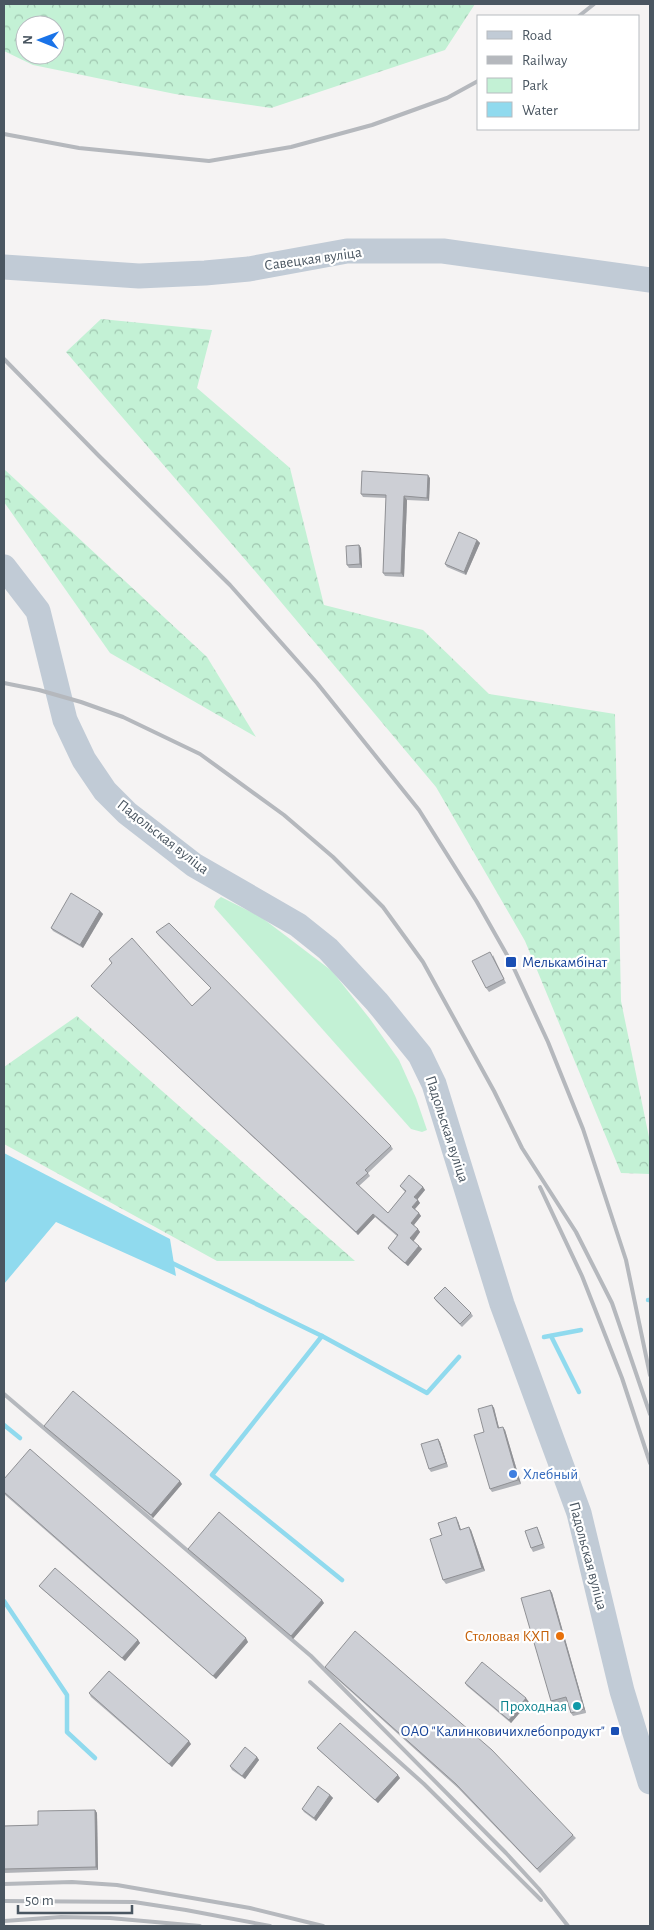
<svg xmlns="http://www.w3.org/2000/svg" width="654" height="1930" viewBox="0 0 654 1930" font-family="'Alegreya Sans',sans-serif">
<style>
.green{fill:#c3f1d5}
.forest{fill:url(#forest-crowns);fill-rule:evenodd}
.water{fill:#90daee}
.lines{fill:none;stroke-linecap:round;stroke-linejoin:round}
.stream{stroke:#90daee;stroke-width:4.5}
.secondary{stroke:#c1cbd6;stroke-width:25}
.rail{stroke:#b5b8bd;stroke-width:4}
.wall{fill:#b0b2b7}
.shaded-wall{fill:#909195}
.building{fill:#cdcfd5;stroke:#909195}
.transit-dot{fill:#1a4fb4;stroke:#fff;stroke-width:2}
.shop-dot{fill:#3f7fe0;stroke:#fff;stroke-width:2}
.food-dot{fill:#e8710a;stroke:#fff;stroke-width:2}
.culture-dot{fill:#0f9aa8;stroke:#fff;stroke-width:2}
.labels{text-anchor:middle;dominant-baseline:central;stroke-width:4.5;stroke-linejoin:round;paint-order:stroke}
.street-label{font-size:15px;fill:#4a5661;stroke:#fff}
.transit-label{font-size:15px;fill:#164399;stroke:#fff;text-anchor:start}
.shop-label{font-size:15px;fill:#366cbe;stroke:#fff;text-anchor:start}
.food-label{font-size:15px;fill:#c56008;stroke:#fff;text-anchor:end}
.culture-label{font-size:15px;fill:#0d838f;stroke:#fff;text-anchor:end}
</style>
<defs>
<pattern id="forest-crowns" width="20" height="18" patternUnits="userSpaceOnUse" patternTransform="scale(1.25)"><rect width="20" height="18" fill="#c3f1d5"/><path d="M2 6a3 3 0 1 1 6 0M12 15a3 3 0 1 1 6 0" fill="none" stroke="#a0c6b0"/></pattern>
</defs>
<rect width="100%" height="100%" fill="#f5f3f3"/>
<path class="green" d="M221,897L261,917L332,971L370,1019L399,1060L416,1098L427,1130L422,1132L411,1129L214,907L216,901Z"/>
<g class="forest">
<path d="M4,4H475L445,50L271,108L175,94L33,65L4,51ZM25,25H55V55H25Z"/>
<path d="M101,319L212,330L197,388L290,468L324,605L423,630L489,694L615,714L621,1001L650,1142V1174L621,1173L525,941L436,787L255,571L66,352Z"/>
<path d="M4,469L207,657L256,737L110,653L4,502Z"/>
<path d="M77,1016L355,1261H217L4,1144V1067Z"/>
</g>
<path class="water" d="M4,1153L170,1239L176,1276L56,1222L4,1284Z"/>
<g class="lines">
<g class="stream">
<path d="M170,1262L322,1336L427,1393L459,1357"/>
<path d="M648,1300H650"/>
<path d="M322,1336L212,1475L342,1580"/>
<path d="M551,1336L579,1392"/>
<path d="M544,1337L581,1330"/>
<path d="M4,1425L20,1438"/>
<path d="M4,1601L67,1695V1732L95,1758"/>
</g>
<g class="secondary">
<path d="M4,267L139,276L205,273L249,269L347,251H443L650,280"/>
<path d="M4,567L38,611L65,720L84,760L105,791L127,813L194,865L298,925L328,949L377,1002L420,1055L434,1084L502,1304L579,1513L622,1691L650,1782"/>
</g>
<g class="rail">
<path d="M579,16L594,4"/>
<path d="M4,134L79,148L209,161L291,147L372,125L447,98L478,81"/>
<path d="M4,359L99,456L230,585L317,683L419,810L477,902L511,962L548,1042L583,1129L626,1260L650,1375"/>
<path d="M4,683L39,690L81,702L123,717L200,754L284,815L333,857L383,907L423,962L494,1091L522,1148L576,1232L612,1303L650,1414"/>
<path d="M540,1187L582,1276L622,1378L650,1463"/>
<path d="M4,1394L311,1656L506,1853L539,1889L568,1926"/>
<path d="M310,1682L424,1784L541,1900"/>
<path d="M4,1884L72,1882L117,1885L250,1908L323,1926"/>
<path d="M4,1901L134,1902L186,1910L270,1926"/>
<path d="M4,1921L61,1917L110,1918L200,1926"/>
</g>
</g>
<g class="wall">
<path d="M430,478L429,501L407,500L404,577L385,576L383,573L386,498L363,497L361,494Z"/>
<path d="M477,540L480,543L466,575L447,567L445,564Z"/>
<path d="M359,545L361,548L362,568H349L347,565Z"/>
<path d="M100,911L103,914L83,948L53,931L51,928Z"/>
<path d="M156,932L391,1146L393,1149L368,1173L370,1176L359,1186L388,1213L405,1192L400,1186L423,1187L425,1190L417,1199L420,1203L415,1209L421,1216L414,1225L420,1232L413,1241L422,1249L408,1266L390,1251L388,1248L397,1236L375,1217L358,1235L94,989L91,986L112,964L109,959L192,1006L211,988L159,936Z"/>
<path d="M493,955L506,983L489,992L486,988Z"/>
<path d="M434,1298L471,1313L473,1316L462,1327L436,1301Z"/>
<path d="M492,1405L494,1408L499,1428L505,1430L521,1484L492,1492L490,1489L484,1432Z"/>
<path d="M44,1426L182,1484L153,1518L46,1429Z"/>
<path d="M438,1439L440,1442L448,1467L431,1472L429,1469Z"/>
<path d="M4,1479L248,1642L216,1679L4,1494Z"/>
<path d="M458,1521L461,1530H471L485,1571L446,1584L443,1580L442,1535Z"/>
<path d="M537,1527L539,1531L545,1548L533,1552L531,1548Z"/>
<path d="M188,1549L324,1603L293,1639L190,1552Z"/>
<path d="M39,1586L138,1640L140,1643L125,1661L42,1589Z"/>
<path d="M550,1590L552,1593L586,1713L573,1716L571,1713L567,1701L553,1704L551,1701Z"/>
<path d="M325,1667L573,1835L576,1838L540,1873L458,1788L327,1670Z"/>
<path d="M465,1683L529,1702L511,1723L467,1686Z"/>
<path d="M89,1693L191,1744L172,1767L91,1697Z"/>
<path d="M317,1748L400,1778L378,1803L320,1751Z"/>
<path d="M257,1757L259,1760L245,1779L232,1770L230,1766Z"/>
<path d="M330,1795L333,1798L316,1821L304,1812L302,1809Z"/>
<path d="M95,1810L97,1813L98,1870L4,1873V1826L38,1825Z"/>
</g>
<g class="shaded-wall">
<path d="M428,475L430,478L429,501L427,498Z"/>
<path d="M404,496L407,500L404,577L401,573Z"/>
<path d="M477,540L480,543L466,575L464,572Z"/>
<path d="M359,545L361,548L362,568L360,564Z"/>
<path d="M100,911L103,914L83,948L80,945Z"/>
<path d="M423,1187L425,1190L417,1200L414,1197Z"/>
<path d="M418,1200L420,1203L414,1210L412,1207Z"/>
<path d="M419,1213L421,1216L413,1226L411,1223Z"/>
<path d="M373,1214L375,1217L358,1235L356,1232Z"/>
<path d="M418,1229L420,1232L413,1242L410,1238Z"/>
<path d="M419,1246L422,1249L408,1266L405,1263Z"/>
<path d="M492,1405L494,1408L500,1432L498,1428Z"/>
<path d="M503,1427L505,1430L521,1484L518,1480Z"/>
<path d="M438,1439L440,1442L448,1467L446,1463Z"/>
<path d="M180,1481L182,1484L153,1518L151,1515Z"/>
<path d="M456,1517L458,1521L462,1533L460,1530Z"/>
<path d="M469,1527L471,1530L485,1571L482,1568Z"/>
<path d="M550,1590L552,1593L586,1713L584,1709Z"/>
<path d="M322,1600L324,1603L293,1639L291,1636Z"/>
<path d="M246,1638L248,1642L216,1679L213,1676Z"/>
<path d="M138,1640L140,1643L125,1661L122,1658Z"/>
<path d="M526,1698L529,1702L511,1723L509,1720Z"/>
<path d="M189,1741L191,1744L172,1767L169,1764Z"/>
<path d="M257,1757L259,1760L245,1779L242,1776Z"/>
<path d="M398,1775L400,1778L378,1803L375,1800Z"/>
<path d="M330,1795L333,1798L316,1821L314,1818Z"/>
<path d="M95,1810L97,1813L98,1870L96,1867Z"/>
</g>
<g class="building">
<path d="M362,471L428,475L427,498L404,496L401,573H383L386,495L361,494Z"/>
<path d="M459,532L477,540L464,572L445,564Z"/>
<path d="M359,545L360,564L347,565L346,546Z"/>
<path d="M71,893L100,911L80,945L51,928Z"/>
<path d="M169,923L391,1146L365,1170L368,1173L356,1183L388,1213L406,1191L400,1186L409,1175L423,1187L414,1197L418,1200L412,1207L419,1213L411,1223L418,1229L410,1238L419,1246L405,1263L388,1248L398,1235L373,1214L356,1232L91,986L112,963L109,959L132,938L192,1006L211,988L156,932Z"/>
<path d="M490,952L504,979L486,988L472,961Z"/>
<path d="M445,1287L471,1313L460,1324L434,1298Z"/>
<path d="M73,1391L180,1481L151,1515L44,1426Z"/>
<path d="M492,1405L498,1428L503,1427L518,1480L490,1489L474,1435L484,1432L478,1409Z"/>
<path d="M438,1439L446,1463L429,1469L421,1444Z"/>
<path d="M30,1449L246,1638L213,1676L4,1492V1479Z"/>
<path d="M219,1512L322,1600L291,1636L188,1549Z"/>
<path d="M456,1517L460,1530L469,1527L482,1568L443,1580L430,1539L442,1535L438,1523Z"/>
<path d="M537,1527L543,1544L531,1548L525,1531Z"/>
<path d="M55,1568L138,1640L122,1658L39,1586Z"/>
<path d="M550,1590L584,1709L571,1713L566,1697L551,1701L521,1598Z"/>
<path d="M355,1631L492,1750L573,1835L537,1869L456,1784L325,1667Z"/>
<path d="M482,1662L526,1698L509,1720L465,1683Z"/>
<path d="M109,1671L189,1741L169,1764L89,1693Z"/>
<path d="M340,1723L398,1775L375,1800L317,1748Z"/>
<path d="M245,1747L257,1757L242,1776L230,1766Z"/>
<path d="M318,1786L330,1795L314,1818L302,1809Z"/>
<path d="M95,1810L96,1867L4,1869V1826L38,1825V1811Z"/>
</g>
<g class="transit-dot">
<rect x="505" y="956" width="12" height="12" rx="2.5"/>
<rect x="610" y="1726" width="10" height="10" rx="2.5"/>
</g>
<circle class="shop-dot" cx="513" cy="1474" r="5"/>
<circle class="food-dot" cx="560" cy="1636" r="5"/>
<circle class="culture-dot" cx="577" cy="1706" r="5"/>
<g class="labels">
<g class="street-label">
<text transform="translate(313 259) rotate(-8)">Савецкая вуліца</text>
<text transform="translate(163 837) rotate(38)">Падольская вуліца</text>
<text transform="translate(447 1129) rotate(72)">Падольская вуліца</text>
<text transform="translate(588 1556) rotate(75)">Падольская вуліца</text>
</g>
<g class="transit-label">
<text x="522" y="962">Мелькамбінат</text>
<text x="605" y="1731" text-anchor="end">ОАО "Калинковичихлебопродукт"</text>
</g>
<g class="shop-label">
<text x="523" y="1474">Хлебный</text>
</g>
<g class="food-label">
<text x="550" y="1636">Столовая КХП</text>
</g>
<g class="culture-label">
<text x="567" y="1706">Проходная</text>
</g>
</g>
<rect width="654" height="1930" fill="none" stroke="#4a5661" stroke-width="10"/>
<rect x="477" y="15" width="162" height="115" fill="#ffffff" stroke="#b7bbc0"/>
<rect x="487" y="31" width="25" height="8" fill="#c1cbd6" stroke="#b7bbc0"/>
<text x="522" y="40" font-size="15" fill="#4a5661">Road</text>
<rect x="487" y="56" width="25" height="8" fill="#b5b8bd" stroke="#b7bbc0"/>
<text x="522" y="65" font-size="15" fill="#4a5661">Railway</text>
<rect x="487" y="78" width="25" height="15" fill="#c3f1d5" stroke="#b7bbc0"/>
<text x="522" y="90" font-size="15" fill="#4a5661">Park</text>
<rect x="487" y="102" width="25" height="15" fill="#90daee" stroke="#b7bbc0"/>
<text x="522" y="115" font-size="15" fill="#4a5661">Water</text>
<g transform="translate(40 40) rotate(271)"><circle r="24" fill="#ffffff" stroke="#b7bbc0"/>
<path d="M0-4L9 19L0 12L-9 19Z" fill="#1a73e8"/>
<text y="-8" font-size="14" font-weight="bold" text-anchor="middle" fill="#4a5661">N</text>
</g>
<path d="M18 1905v8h114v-8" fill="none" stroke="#4a5661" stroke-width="2.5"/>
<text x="25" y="1905" font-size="15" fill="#4a5661" stroke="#ffffff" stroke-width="4" paint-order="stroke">50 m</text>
</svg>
